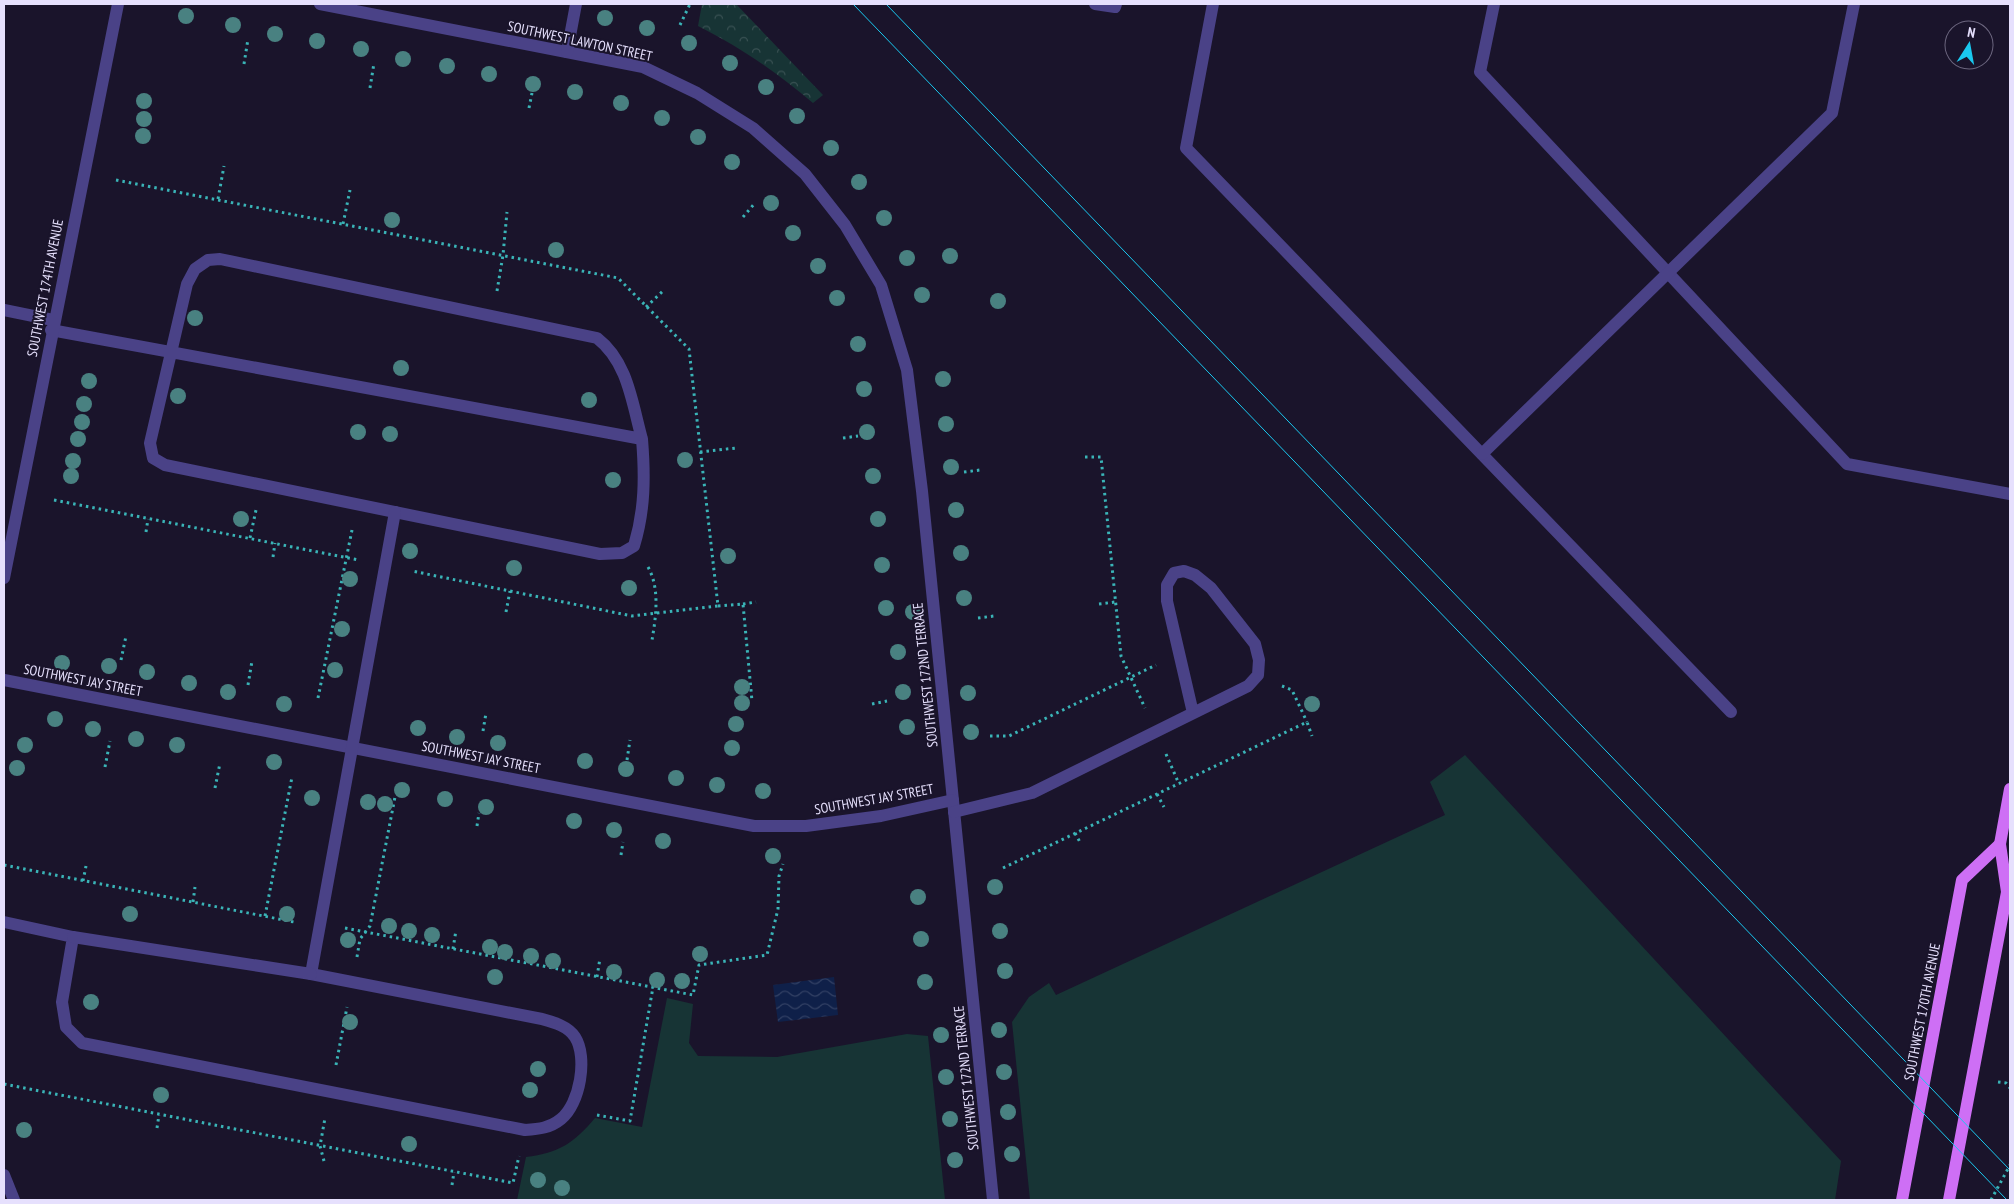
<svg xmlns="http://www.w3.org/2000/svg" width="2014" height="1204" viewBox="0 0 2014 1204" font-family="'PT Sans Narrow',sans-serif">
<style>
.grass{fill:#173435}
.park{fill:url(#park-crowns)}
.water{fill:url(#water-waves)}
.lines{fill:none;stroke-linecap:round;stroke-linejoin:round}
.path{stroke:#3ab4b7;stroke-width:3;stroke-dasharray:2.5 4;stroke-linecap:butt}
.minor{stroke:#4a4287;stroke-width:12}
.major{stroke:#ce6ff5;stroke-width:12}
.tram{stroke:#1ac8ef;stroke-width:1}
.tree{fill:#498181}
.labels{text-anchor:middle;dominant-baseline:central;stroke-width:4;stroke-linejoin:round;paint-order:stroke}
.street-label{font-size:14px;fill:#e6e0fd;stroke:#1a142b}
</style>
<defs>
<pattern id="park-crowns" width="20" height="18" patternUnits="userSpaceOnUse" patternTransform="scale(1.25)"><rect width="20" height="18" fill="#173435"/><path d="M2 6a3 3 0 1 1 6 0M12 15a3 3 0 1 1 6 0" fill="none" stroke="#395153"/></pattern>
<pattern id="water-waves" width="16" height="10" patternUnits="userSpaceOnUse" patternTransform="scale(1.25)"><rect width="16" height="10" fill="#0f2049"/><path d="M0 5q4-4 8 0t8 0" fill="none" stroke="#324064"/></pattern>
</defs>
<rect width="100%" height="100%" fill="#1a142b"/>
<g class="grass">
<path d="M1465,755L1841,1161L1835,1200H1030L1012,1022L1029,997L1049,983L1056,995L1445,815L1430,782Z"/>
<path d="M667,998L693,1004L689,1043L698,1056L777,1057L907,1034L928,1036L945,1200H517L526,1157C559,1153 574,1143 595,1118L642,1127Z"/>
</g>
<path class="park" d="M702,4H736L823,95L813,103C775,71 743,49 698,26Z"/>
<path class="water" d="M834,977L838,1015L778,1022L773,985Z"/>
<g class="lines">
<g class="path">
<path d="M680,25L690,4"/>
<path d="M244,64L248,39"/>
<path d="M370,88L374,63"/>
<path d="M529,108L532,93"/>
<path d="M116,180L618,278L689,349L718,606L632,616L412,571"/>
<path d="M218,199L224,166"/>
<path d="M743,217L755,203"/>
<path d="M343,224L350,190"/>
<path d="M497,291L503,255L507,212"/>
<path d="M646,307L664,290"/>
<path d="M843,438L858,436"/>
<path d="M700,452L736,448"/>
<path d="M1085,457H1101L1121,656L1145,708"/>
<path d="M964,472L980,470"/>
<path d="M54,500L359,560"/>
<path d="M146,532L148,519"/>
<path d="M250,538L256,510"/>
<path d="M273,557L275,543"/>
<path d="M648,567C660,588 656,617 652,640"/>
<path d="M743,604L756,602"/>
<path d="M1099,604L1115,602"/>
<path d="M718,606L743,604L752,701"/>
<path d="M506,612L510,591"/>
<path d="M978,618L994,616"/>
<path d="M121,660L126,636"/>
<path d="M248,685L252,661"/>
<path d="M1282,686L1292,690L1307,722"/>
<path d="M318,698L352,530"/>
<path d="M872,704L887,701"/>
<path d="M483,731L486,713"/>
<path d="M990,736H1009L1156,665"/>
<path d="M1166,754L1179,784"/>
<path d="M627,760L630,740"/>
<path d="M105,767L110,741"/>
<path d="M215,788L220,763"/>
<path d="M1157,794L1164,807"/>
<path d="M477,826L479,813"/>
<path d="M1075,833L1081,844"/>
<path d="M621,855L623,842"/>
<path d="M4,865L294,922"/>
<path d="M1003,868L1307,722L1312,736"/>
<path d="M83,881L86,866"/>
<path d="M193,902L195,887"/>
<path d="M265,916L292,777"/>
<path d="M345,928L693,995L699,965L767,955L778,909L779,876L783,864"/>
<path d="M453,949L456,930"/>
<path d="M357,957L360,939L370,926L395,797"/>
<path d="M597,977L600,958"/>
<path d="M336,1065L347,1007"/>
<path d="M1998,1082L2006,1083L2010,1088"/>
<path d="M4,1084L513,1183L519,1156"/>
<path d="M597,1115L630,1121L653,987"/>
<path d="M157,1128L159,1115"/>
<path d="M324,1161L320,1146L325,1118"/>
<path d="M452,1185L454,1172"/>
<path d="M1991,1200L2010,1165"/>
</g>
<g class="minor">
<path d="M320,4L643,67L697,93L753,128L805,174L845,225L881,285L907,370L922,491L993,1200"/>
<path d="M1095,4L1115,7L1116,4"/>
<path d="M1213,4L1186,148L1731,712"/>
<path d="M1494,4L1480,72L1847,464L2010,494"/>
<path d="M567,52L576,4"/>
<path d="M4,310L53,320"/>
<path d="M51,330C249,365 445,403 642,439C645,476 645,510 634,546L622,553L600,554L165,465L153,458L150,443L187,284L195,269L208,260L220,259L597,338C628,362 632,403 642,439"/>
<path d="M1482,454L1832,113L1854,4"/>
<path d="M4,578L118,4"/>
<path d="M4,680L754,826H806L881,816L953,800"/>
<path d="M954,812L1032,793L1248,686L1258,675L1259,660L1255,644L1211,588L1195,575L1184,571L1174,573L1167,585V601L1193,713"/>
<path d="M4,922L73,937L62,1002L66,1027L82,1043L525,1130C539,1129 550,1128 561,1119C580,1104 588,1057 575,1037C568,1026 553,1022 542,1019L311,974L395,512"/>
<path d="M73,937L311,974"/>
<path d="M4,1175L14,1200"/>
</g>
<g class="major">
<path d="M1902,1200L1962,880L2000,844"/>
<path d="M1949,1200L2007,892L2000,844L2010,789"/>
</g>
<g class="tram">
<path d="M853,4L2007,1200"/>
<path d="M886,4L2010,1170"/>
</g>
</g>
<g class="tree">
<circle cx="186" cy="16" r="8"/>
<circle cx="605" cy="18" r="8"/>
<circle cx="233" cy="25" r="8"/>
<circle cx="647" cy="28" r="8"/>
<circle cx="275" cy="34" r="8"/>
<circle cx="317" cy="41" r="8"/>
<circle cx="689" cy="43" r="8"/>
<circle cx="361" cy="49" r="8"/>
<circle cx="403" cy="59" r="8"/>
<circle cx="730" cy="63" r="8"/>
<circle cx="447" cy="66" r="8"/>
<circle cx="489" cy="74" r="8"/>
<circle cx="533" cy="84" r="8"/>
<circle cx="766" cy="87" r="8"/>
<circle cx="575" cy="92" r="8"/>
<circle cx="144" cy="101" r="8"/>
<circle cx="621" cy="103" r="8"/>
<circle cx="797" cy="116" r="8"/>
<circle cx="662" cy="118" r="8"/>
<circle cx="144" cy="119" r="8"/>
<circle cx="143" cy="136" r="8"/>
<circle cx="698" cy="137" r="8"/>
<circle cx="831" cy="148" r="8"/>
<circle cx="732" cy="162" r="8"/>
<circle cx="859" cy="182" r="8"/>
<circle cx="771" cy="203" r="8"/>
<circle cx="884" cy="218" r="8"/>
<circle cx="392" cy="220" r="8"/>
<circle cx="793" cy="233" r="8"/>
<circle cx="556" cy="250" r="8"/>
<circle cx="950" cy="256" r="8"/>
<circle cx="907" cy="258" r="8"/>
<circle cx="818" cy="266" r="8"/>
<circle cx="922" cy="295" r="8"/>
<circle cx="837" cy="298" r="8"/>
<circle cx="998" cy="301" r="8"/>
<circle cx="195" cy="318" r="8"/>
<circle cx="858" cy="344" r="8"/>
<circle cx="401" cy="368" r="8"/>
<circle cx="943" cy="379" r="8"/>
<circle cx="89" cy="381" r="8"/>
<circle cx="864" cy="389" r="8"/>
<circle cx="178" cy="396" r="8"/>
<circle cx="589" cy="400" r="8"/>
<circle cx="84" cy="404" r="8"/>
<circle cx="82" cy="422" r="8"/>
<circle cx="946" cy="424" r="8"/>
<circle cx="358" cy="432" r="8"/>
<circle cx="867" cy="432" r="8"/>
<circle cx="390" cy="434" r="8"/>
<circle cx="78" cy="439" r="8"/>
<circle cx="685" cy="460" r="8"/>
<circle cx="73" cy="461" r="8"/>
<circle cx="951" cy="467" r="8"/>
<circle cx="71" cy="476" r="8"/>
<circle cx="873" cy="476" r="8"/>
<circle cx="613" cy="480" r="8"/>
<circle cx="956" cy="510" r="8"/>
<circle cx="241" cy="519" r="8"/>
<circle cx="878" cy="519" r="8"/>
<circle cx="410" cy="551" r="8"/>
<circle cx="961" cy="553" r="8"/>
<circle cx="728" cy="556" r="8"/>
<circle cx="882" cy="565" r="8"/>
<circle cx="514" cy="568" r="8"/>
<circle cx="350" cy="579" r="8"/>
<circle cx="629" cy="588" r="8"/>
<circle cx="964" cy="598" r="8"/>
<circle cx="886" cy="608" r="8"/>
<circle cx="913" cy="612" r="8"/>
<circle cx="342" cy="629" r="8"/>
<circle cx="898" cy="652" r="8"/>
<circle cx="62" cy="663" r="8"/>
<circle cx="109" cy="666" r="8"/>
<circle cx="335" cy="670" r="8"/>
<circle cx="147" cy="672" r="8"/>
<circle cx="189" cy="683" r="8"/>
<circle cx="742" cy="687" r="8"/>
<circle cx="228" cy="692" r="8"/>
<circle cx="903" cy="692" r="8"/>
<circle cx="968" cy="693" r="8"/>
<circle cx="742" cy="703" r="8"/>
<circle cx="284" cy="704" r="8"/>
<circle cx="1312" cy="704" r="8"/>
<circle cx="55" cy="719" r="8"/>
<circle cx="736" cy="724" r="8"/>
<circle cx="907" cy="727" r="8"/>
<circle cx="418" cy="728" r="8"/>
<circle cx="93" cy="729" r="8"/>
<circle cx="971" cy="732" r="8"/>
<circle cx="457" cy="737" r="8"/>
<circle cx="136" cy="739" r="8"/>
<circle cx="498" cy="743" r="8"/>
<circle cx="25" cy="745" r="8"/>
<circle cx="177" cy="745" r="8"/>
<circle cx="732" cy="748" r="8"/>
<circle cx="585" cy="761" r="8"/>
<circle cx="274" cy="762" r="8"/>
<circle cx="17" cy="768" r="8"/>
<circle cx="626" cy="769" r="8"/>
<circle cx="676" cy="778" r="8"/>
<circle cx="717" cy="785" r="8"/>
<circle cx="402" cy="790" r="8"/>
<circle cx="763" cy="791" r="8"/>
<circle cx="312" cy="798" r="8"/>
<circle cx="445" cy="799" r="8"/>
<circle cx="368" cy="802" r="8"/>
<circle cx="385" cy="804" r="8"/>
<circle cx="486" cy="807" r="8"/>
<circle cx="574" cy="821" r="8"/>
<circle cx="614" cy="830" r="8"/>
<circle cx="663" cy="841" r="8"/>
<circle cx="773" cy="856" r="8"/>
<circle cx="995" cy="887" r="8"/>
<circle cx="918" cy="897" r="8"/>
<circle cx="130" cy="914" r="8"/>
<circle cx="287" cy="914" r="8"/>
<circle cx="389" cy="926" r="8"/>
<circle cx="409" cy="931" r="8"/>
<circle cx="1000" cy="931" r="8"/>
<circle cx="432" cy="935" r="8"/>
<circle cx="921" cy="939" r="8"/>
<circle cx="348" cy="940" r="8"/>
<circle cx="490" cy="947" r="8"/>
<circle cx="505" cy="952" r="8"/>
<circle cx="700" cy="954" r="8"/>
<circle cx="531" cy="956" r="8"/>
<circle cx="553" cy="961" r="8"/>
<circle cx="1005" cy="971" r="8"/>
<circle cx="614" cy="972" r="8"/>
<circle cx="495" cy="977" r="8"/>
<circle cx="657" cy="980" r="8"/>
<circle cx="682" cy="981" r="8"/>
<circle cx="925" cy="982" r="8"/>
<circle cx="91" cy="1002" r="8"/>
<circle cx="350" cy="1022" r="8"/>
<circle cx="999" cy="1030" r="8"/>
<circle cx="941" cy="1035" r="8"/>
<circle cx="538" cy="1069" r="8"/>
<circle cx="1004" cy="1072" r="8"/>
<circle cx="946" cy="1077" r="8"/>
<circle cx="530" cy="1090" r="8"/>
<circle cx="161" cy="1095" r="8"/>
<circle cx="1008" cy="1112" r="8"/>
<circle cx="950" cy="1119" r="8"/>
<circle cx="24" cy="1130" r="8"/>
<circle cx="409" cy="1144" r="8"/>
<circle cx="1012" cy="1154" r="8"/>
<circle cx="955" cy="1160" r="8"/>
<circle cx="538" cy="1180" r="8"/>
<circle cx="562" cy="1188" r="8"/>
</g>
<g class="labels">
<g class="street-label">
<text transform="translate(580 41) rotate(12)">SOUTHWEST LAWTON STREET</text>
<text transform="translate(45 288) rotate(-79)">SOUTHWEST 174TH AVENUE</text>
<text transform="translate(925 675) rotate(-96)">SOUTHWEST 172ND TERRACE</text>
<text transform="translate(83 680) rotate(11)">SOUTHWEST JAY STREET</text>
<text transform="translate(481 757) rotate(11)">SOUTHWEST JAY STREET</text>
<text transform="translate(874 799) rotate(-10)">SOUTHWEST JAY STREET</text>
<text transform="translate(1922 1012) rotate(-79)">SOUTHWEST 170TH AVENUE</text>
<text transform="translate(966 1078) rotate(-96)">SOUTHWEST 172ND TERRACE</text>
</g>
</g>
<rect width="2014" height="1204" fill="none" stroke="#e6e0fd" stroke-width="10"/>
<g transform="translate(1969 45) rotate(11)"><circle r="24" fill="#1a142b" stroke="#6c667f"/>
<path d="M0-4L9 19L0 12L-9 19Z" fill="#1ac8ef"/>
<text y="-8" font-size="14" font-weight="bold" text-anchor="middle" fill="#e6e0fd">N</text>
</g>
</svg>
